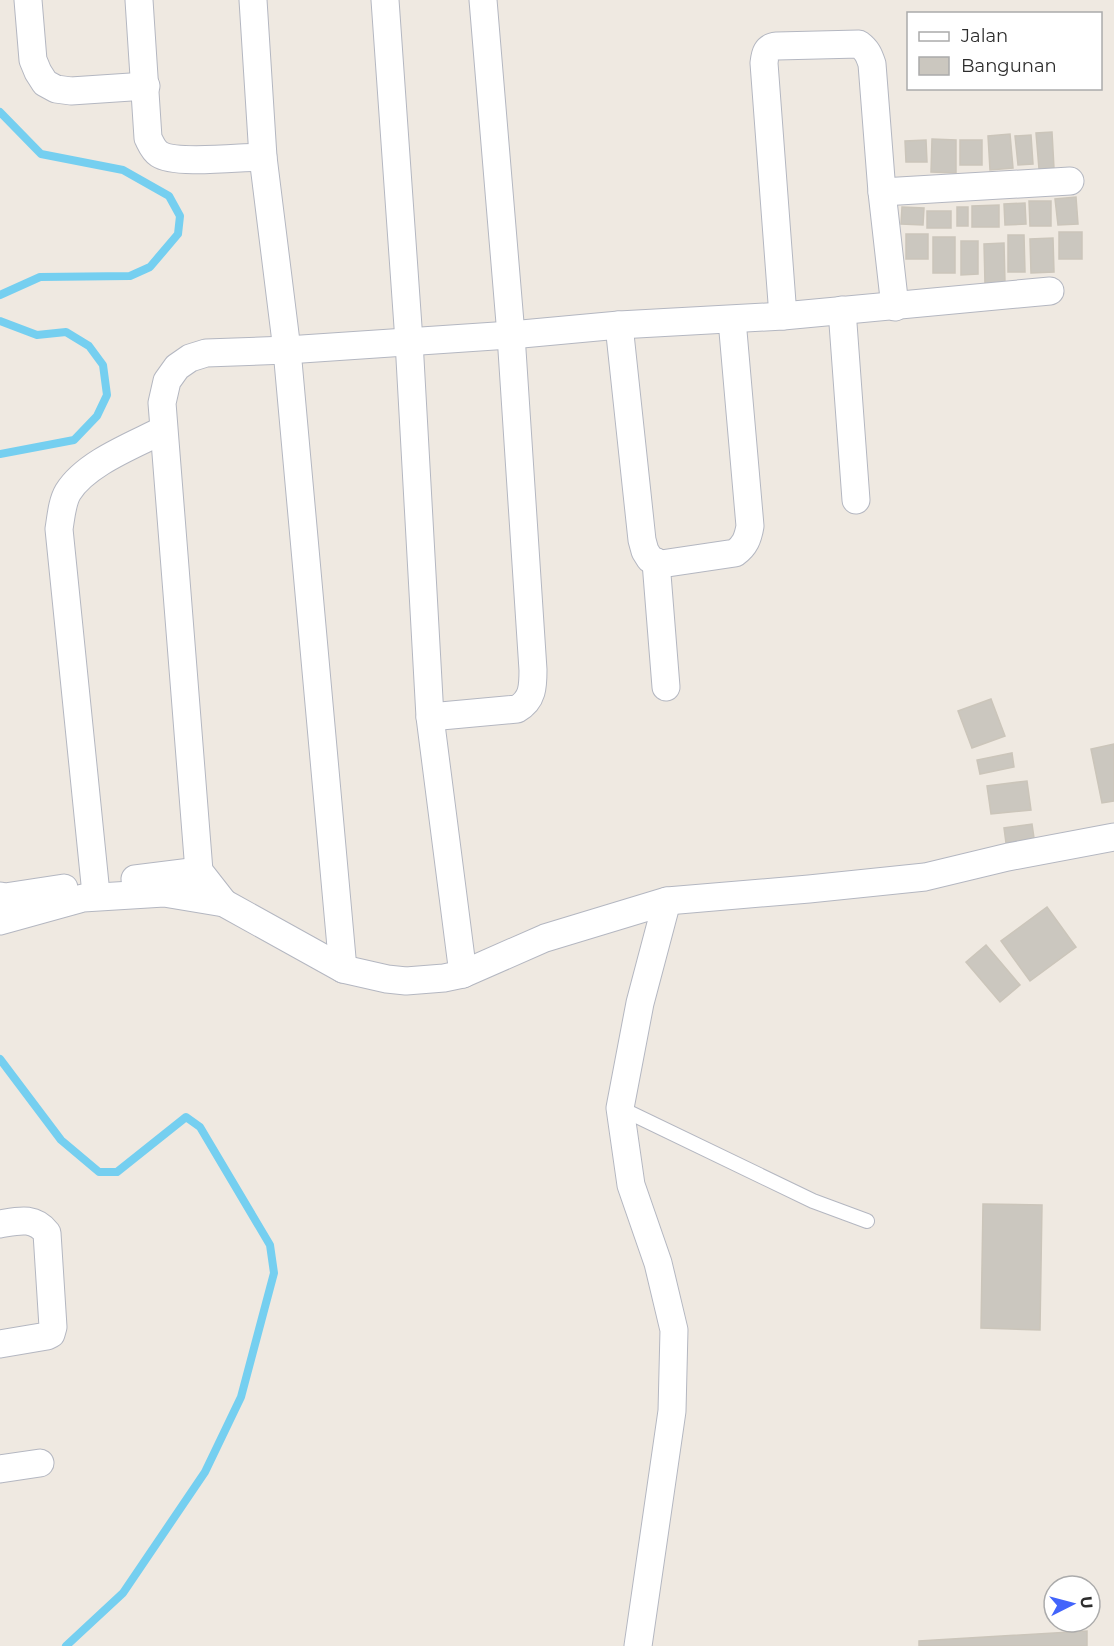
<svg xmlns="http://www.w3.org/2000/svg" width="1114" height="1646" viewBox="0 0 1114 1646" font-family="Montserrat,sans-serif">
<style>
.lines{fill:none;stroke-linecap:round;stroke-linejoin:round}
.stream{stroke:#75cff0;stroke-width:8}
.building{fill:#cbc7bf;stroke:#cbc5ba;stroke-width:1.5}
.lane-casing{stroke:#b4b7c1;stroke-width:16}
.street-casing{stroke:#b4b7c1;stroke-width:29}
.lane{stroke:#fff;stroke-width:14}
.street{stroke:#fff;stroke-width:27}
</style>
<rect width="100%" height="100%" fill="#efe9e1"/>
<g class="lines">
<g class="stream">
<path d="M0,112L41,154L123,170L169,196L180,216L178,234L150,267L130,276L40,277L0,295"/>
<path d="M0,321L37,335L66,332L89,346L103,365L107,395L97,416L74,440L0,454"/>
<path d="M0,1059L61,1140L99,1172H117L186,1117L200,1127L270,1245L274,1273L241,1397L205,1472L123,1593L66,1646"/>
</g>
</g>
<g class="building">
<path d="M1052,132L1054,168L1039,169L1036,133Z"/>
<path d="M1010,134L1013,168L990,170L988,136Z"/>
<path d="M1031,135L1033,164L1018,165L1015,136Z"/>
<path d="M932,139L956,140V173L931,172Z"/>
<path d="M926,140L927,162H906L905,141Z"/>
<rect x="960" y="140" width="22" height="25"/>
<path d="M1076,197L1078,224L1058,225L1055,199Z"/>
<path d="M1029,201H1051V226H1030Z"/>
<path d="M1025,203L1026,224L1005,225L1004,204Z"/>
<path d="M999,205V227H972V206Z"/>
<path d="M902,207L924,208L923,225L901,224Z"/>
<rect x="957" y="207" width="11" height="19"/>
<rect x="927" y="211" width="24" height="17"/>
<rect x="1059" y="232" width="23" height="27"/>
<rect x="906" y="234" width="22" height="25"/>
<path d="M1008,235H1024L1025,272H1008Z"/>
<rect x="933" y="237" width="22" height="36"/>
<path d="M1053,238L1054,272L1031,273L1030,239Z"/>
<path d="M961,241H978V274L961,275Z"/>
<path d="M1004,243L1005,283L985,284L984,244Z"/>
<path d="M991,699L1005,736L972,748L958,711Z"/>
<path d="M1114,744V801L1102,803L1091,749Z"/>
<path d="M1012,753L1014,767L980,774L977,760Z"/>
<path d="M1027,781L1031,810L991,814L987,786Z"/>
<path d="M1032,824L1034,838L1006,843L1004,828Z"/>
<path d="M1047,907L1076,947L1030,981L1001,941Z"/>
<path d="M986,945L1020,985L1000,1002L966,962Z"/>
<path d="M983,1204L1042,1205L1040,1330L981,1328Z"/>
<path d="M1087,1631V1646H919V1641Z"/>
</g>
<g class="lines">
<g class="lane-casing">
<path id="lane" d="M620,1108L813,1201L867,1221"/>
</g>
<g class="street-casing">
<g id="street">
<path d="M28,0L33,60L38,72L45,83L56,89L71,91L146,86"/>
<path d="M139,0L148,138C151,144 153,150 159,154C175,165 241,157 263,157"/>
<path d="M253,0L263,157L287,350L343,969"/>
<path d="M385,0L409,341L430,717L463,974"/>
<path d="M882,192L1070,181"/>
<path d="M842,310L856,500"/>
<path d="M783,316L764,63C765,54 766,47 777,46L859,44C867,50 869,55 872,64L882,192L895,307"/>
<path d="M619,325L642,540L645,551L650,559L661,564L735,553C745,546 748,538 750,526L732,320"/>
<path d="M656,562L666,687"/>
<path d="M430,717L517,709C533,700 533,686 533,670L511,335L483,0"/>
<path d="M135,879L199,871"/>
<path d="M95,884L59,529C61,517 62,502 68,492C86,463 134,445 163,430"/>
<path d="M0,896L5,897L64,888"/>
<path d="M224,903L199,871L162,403L167,381L177,367L190,358L206,353L287,350L511,335L619,325L783,316L1050,291"/>
<path d="M0,921L83,898L164,893L224,903L343,969L387,979L406,981L444,978L463,974L545,938L667,901L809,889L925,877L1008,857L1114,837"/>
<path d="M0,1224C18,1221 34,1216 47,1233L53,1327L51,1334L47,1336L0,1344"/>
<path d="M0,1469L40,1463"/>
<path d="M638,1646L672,1411L674,1330L658,1263L631,1185L620,1108L640,1003L667,901"/>
</g>
</g>
<use href="#lane" class="lane"/>
<use href="#street" class="street"/>
</g>
<rect x="907" y="12" width="195" height="78" fill="#ffffff" stroke="#ababab" stroke-width="1.5"/>
<rect x="919" y="32" width="30" height="9" fill="#ffffff" stroke="#ababab" stroke-width="1.5"/>
<text x="961" y="42" font-size="18" fill="#2e2e2e">Jalan</text>
<rect x="919" y="57" width="30" height="18" fill="#cbc7bf" stroke="#ababab" stroke-width="1.5"/>
<text x="961" y="72" font-size="18" fill="#2e2e2e">Bangunan</text>
<g transform="translate(1072 1604) rotate(84)"><circle r="28" fill="#ffffff" stroke="#ababab" stroke-width="1.5"/>
<path d="M0-4.5L10 22L0 15L-10 22Z" fill="#4264fb"/>
<text y="-9" font-size="16" font-weight="bold" text-anchor="middle" fill="#2e2e2e">U</text>
</g>
</svg>
